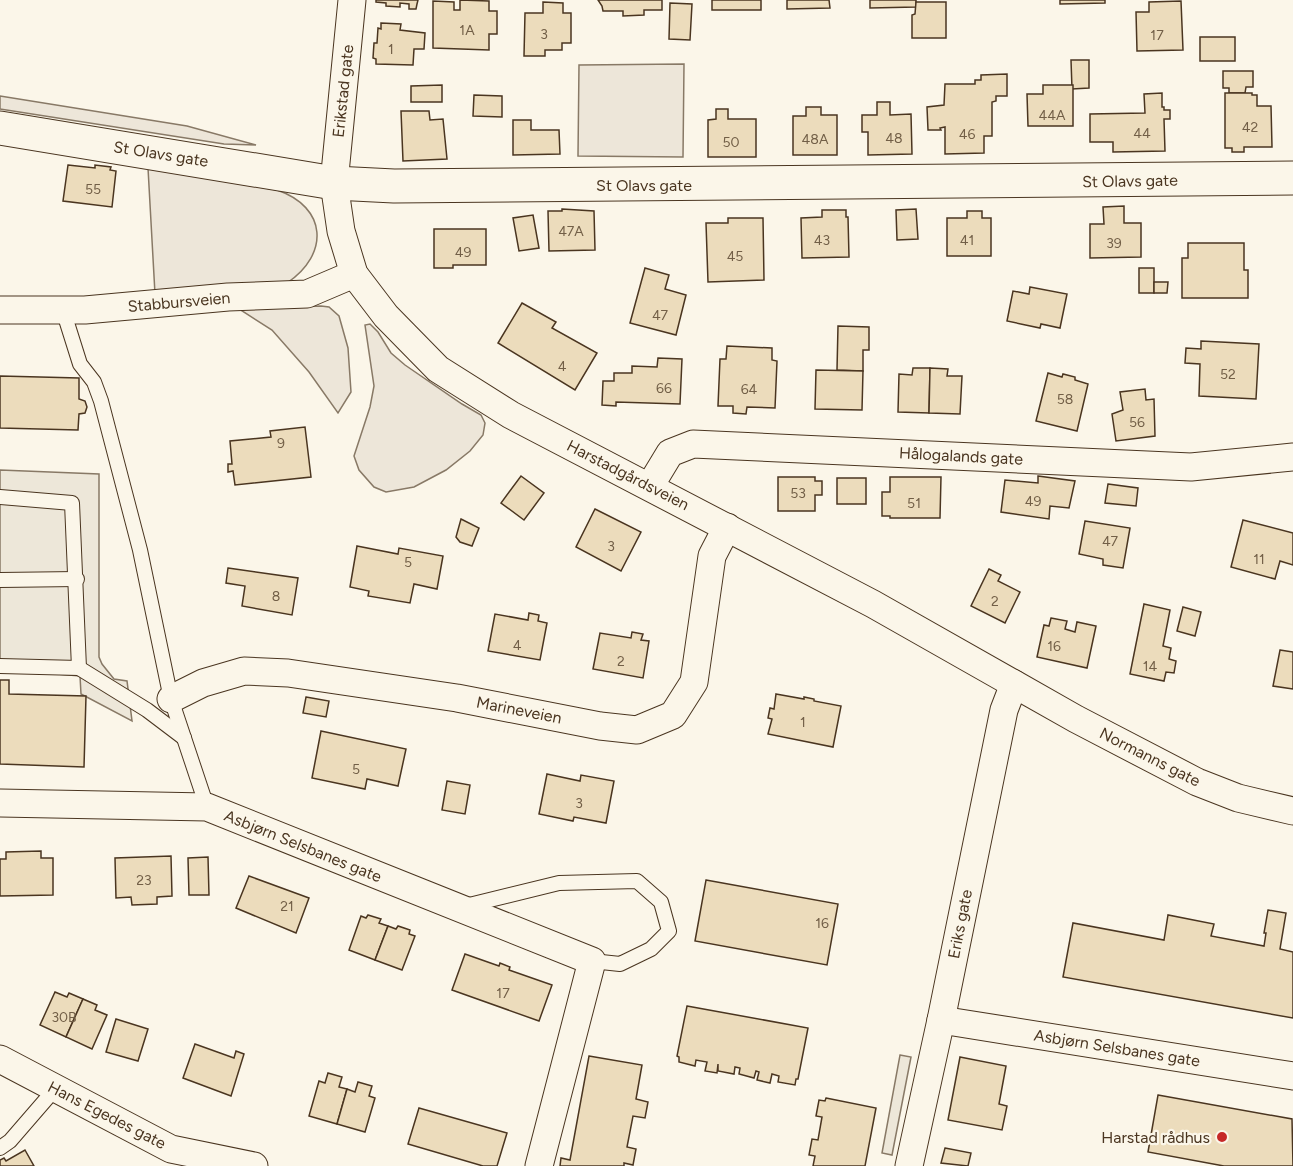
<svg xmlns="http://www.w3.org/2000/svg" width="1293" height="1166" viewBox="0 0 1293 1166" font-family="Figtree,sans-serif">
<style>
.green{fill:#ede6d9;stroke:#887966;stroke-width:1.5}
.parking{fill:#ede7d9;stroke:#887966;stroke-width:1.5}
.building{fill:#ecdcbc;stroke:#4a3520;stroke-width:1.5}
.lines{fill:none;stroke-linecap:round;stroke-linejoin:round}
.service-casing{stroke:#4a3520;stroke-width:16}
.minor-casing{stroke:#4a3520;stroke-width:29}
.tertiary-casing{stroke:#4a3520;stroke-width:35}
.service{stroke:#fbf6e9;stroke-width:14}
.minor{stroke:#fbf6e9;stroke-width:27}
.tertiary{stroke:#fbf6e9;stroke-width:33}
.poi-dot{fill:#c62828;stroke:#fbf6e9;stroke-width:2}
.labels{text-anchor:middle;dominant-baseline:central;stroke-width:4.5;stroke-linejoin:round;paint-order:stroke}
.number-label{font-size:14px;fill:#725f47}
.street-label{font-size:16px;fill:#4a3520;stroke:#fbf6e9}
.poi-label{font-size:16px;fill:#4a3520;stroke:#fbf6e9;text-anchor:end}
</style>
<rect width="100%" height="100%" fill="#fbf6e9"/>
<g class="green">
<path d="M684,64L683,157L578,156L579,65Z"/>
<path d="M0,96L187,126L256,145L224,144L0,109Z"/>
<path d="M148,168L277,190C327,207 330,254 287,283L155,294Z"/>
<path d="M321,306L329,307L339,316L348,348L351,392L338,413L309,372L272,330L239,309Z"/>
<path d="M370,324L378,332L391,353L405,365L462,404L481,415L485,423L483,435L470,451L446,470L414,487L386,492L374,487L359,470L354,456L370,407L374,386L365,325Z"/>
</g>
<g class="parking">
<path d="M0,470L99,474V657L102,664L114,679L127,681L132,721L81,694L80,676L0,669Z"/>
<path d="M900,1055L911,1057L892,1155L882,1153Z"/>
</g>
<g class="building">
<path d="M376,0H418L417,4L416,9H409V4L400,3V7L386,6V3L376,2Z"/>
<path d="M460,0L489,1V11H497V34H489V50L433,48V1L454,2V10H460Z"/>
<path d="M598,0H662V10H644V15L623,16V11H603L602,6Z"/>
<rect x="712" y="0" width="49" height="10"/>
<path d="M787,0H829L830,8L787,9Z"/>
<path d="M870,0H916V7L870,8Z"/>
<path d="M1060,0H1105V3L1060,4Z"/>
<path d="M1181,1L1183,50L1137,51L1136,12H1149V2Z"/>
<path d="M543,2L563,3V13H571V43H562V50H545V56H524L525,13H543Z"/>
<path d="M916,2H946V38H912V15L915,14Z"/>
<path d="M670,3L692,4L690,40L669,39Z"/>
<path d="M381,23L401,24L400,30L425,33L424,49H414L413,65L376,64V59L373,58L374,43H377L378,28L381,29Z"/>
<rect x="1200" y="37" width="35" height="24"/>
<path d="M1071,60H1089V88L1072,89Z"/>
<path d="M1223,71H1253V87H1246L1245,93H1229V88H1223Z"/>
<path d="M1007,74V96H996V101L992,102V136H984V153L945,154V127L940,128L941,130H928L927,107L944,105L945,84H975V80H981V75Z"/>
<path d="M442,85V102H411V86Z"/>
<path d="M1043,85H1073V126H1028L1027,94H1043Z"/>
<path d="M1162,93V107H1164V110H1170V119H1164L1165,151L1113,152V142H1090V114L1145,113L1144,94Z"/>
<path d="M1225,93H1252V95H1257V106H1271L1272,147H1244V152H1232V148H1225Z"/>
<path d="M474,95L502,96V117L473,116Z"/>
<path d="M877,102H890V115L911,114L912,154L868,155V132H862V115H877Z"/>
<path d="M806,107H821V115H837V155H793V116H806Z"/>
<path d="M716,109H728V119H756V157H708V120L716,119Z"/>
<path d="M401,111H429L430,120L443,119L447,159L403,161Z"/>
<path d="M513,120H531V130H559L560,154L513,155Z"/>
<path d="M68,165L95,168V165L111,167L110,170L116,171L112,207L63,201Z"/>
<path d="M1124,206V223H1141V257L1090,258V224H1104L1103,207Z"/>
<path d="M562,209L594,211L595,250L549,251L548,211H562Z"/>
<path d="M916,209L918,239L897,240L896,210Z"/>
<path d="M822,210H846V217H848L849,257L802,258L801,218L822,217Z"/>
<path d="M967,211H982V218H991V256H947V218H967Z"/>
<path d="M533,215L539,248L519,251L513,218Z"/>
<path d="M728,218H763L764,280L708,282L706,223H728Z"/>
<path d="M434,229H486V265H453V268H434Z"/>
<path d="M1188,243H1244V270H1248V298H1182V258H1188Z"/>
<path d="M645,268L669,275L665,289L686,295L676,335L630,323Z"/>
<rect x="1139" y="268" width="15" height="25"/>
<path d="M1154,282H1168L1167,293H1154Z"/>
<path d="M1030,287L1067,294L1060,328L1041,324L1040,328L1007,321L1013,291L1029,294Z"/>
<path d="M522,303L556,322L552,328L597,353L575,390L498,343Z"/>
<path d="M838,326L869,327V350H863V371L837,370Z"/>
<path d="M1201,341L1259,344L1256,399L1199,396L1200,364L1185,363L1186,348L1201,349Z"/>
<path d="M727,346L772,348V360L777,361L775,408L747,407L746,414L733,413V406H718L720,359H726Z"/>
<path d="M658,358L682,359L680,404L616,402V406L602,405L603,381H614V373H632V366L657,367Z"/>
<path d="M913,368H930L929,413L898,412L899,374L912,375Z"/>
<path d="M930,368L948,369L947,376H962L960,414L929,413Z"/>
<path d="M816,370L863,371L862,410L815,409Z"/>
<path d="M1048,373L1062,377L1063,374L1075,377V380L1088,384L1077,431L1036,421Z"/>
<path d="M0,376L79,378V399L85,401L87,407L85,413L79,414L78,430L0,428Z"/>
<path d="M1145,389L1146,400L1154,399L1155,436L1116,441L1112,414L1123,410L1120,392Z"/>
<path d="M305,427L311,477L235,485L233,471L228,472V464H232L230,441L271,437L270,431Z"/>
<path d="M521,476L544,493L524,520L501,503Z"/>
<path d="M1038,476L1075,481L1069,508L1050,506L1049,519L1001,512L1005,480L1038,483Z"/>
<path d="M778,477H815V481H822V495H815V511H778Z"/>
<path d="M890,477H941L940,518H890V516H882V492H890Z"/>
<rect x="837" y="478" width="29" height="26"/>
<path d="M1108,484L1138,488L1136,506L1105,503Z"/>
<path d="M595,509L641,532L621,571L576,547Z"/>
<path d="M461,519L479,528L472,546L460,542L456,537Z"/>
<path d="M1243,520L1293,533V565L1280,561L1275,579L1231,567Z"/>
<path d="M1085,521L1130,528L1123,568L1103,565V559L1079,554Z"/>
<path d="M357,546L398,554L399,548L443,556L437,589L414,584L410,603L368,596L369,591L350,587Z"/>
<path d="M228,568L298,578L292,615L242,606L245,586L226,583Z"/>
<path d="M989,569L1001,575L998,581L1020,592L1005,623L971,606Z"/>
<path d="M1144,604L1170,610L1163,646L1171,648L1169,659L1176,661L1174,673L1166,672L1164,681L1130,674Z"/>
<path d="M1183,607L1201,612L1195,636L1177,631Z"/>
<path d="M529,613L539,615L538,621L547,623L540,660L488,651L495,614L528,620Z"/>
<path d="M1051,618L1067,621L1065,629L1075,632L1077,622L1096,626L1087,668L1037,657L1044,625L1049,626Z"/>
<path d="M632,632L643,634L641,640L649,641L643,678L593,669L600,633L631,638Z"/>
<path d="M1280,650L1293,652V689L1273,686Z"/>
<path d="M0,680H9V694L86,696L84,767L0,764Z"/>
<path d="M776,694L804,699V697L814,699V701L841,706L833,747L768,734L772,719L768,718L770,708L774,709Z"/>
<path d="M306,697L329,701L326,717L303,713Z"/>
<path d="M321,731L406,749L398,786L367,779L365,789L312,778Z"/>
<path d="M547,774L580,781L581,775L614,781L606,823L574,817L573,821L539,814Z"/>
<path d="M447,781L470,785L465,814L442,810Z"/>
<path d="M41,851V858H53V895L0,896V859H6V852Z"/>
<path d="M171,856L172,896L157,897V904L132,905L131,897L116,898L115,858Z"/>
<path d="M208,857L209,895H189L188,858Z"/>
<path d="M249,876L309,898L296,933L236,908Z"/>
<path d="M706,880L838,904L827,965L695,941Z"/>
<path d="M1268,910L1286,913L1280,949L1293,952V1018L1063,977L1073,923L1164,940L1168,915L1214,924L1211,936L1264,946L1266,933H1264Z"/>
<path d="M368,915L381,919L379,923L388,926L375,960L349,950L361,916L366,918Z"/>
<path d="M388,926L396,929L398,926L410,930L409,934L415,936L402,970L375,960Z"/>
<path d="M465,954L499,966L500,963L510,967L509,970L552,985L539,1021L452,990Z"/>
<path d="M55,992L67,997L69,993L83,999L66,1037L40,1025Z"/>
<path d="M83,999L97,1005L95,1010L107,1015L92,1049L66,1037Z"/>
<path d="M687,1006L808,1028L798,1079H796L795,1085L778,1082L779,1076L772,1074L770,1083L757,1080L759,1072L756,1071L754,1078L739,1074L740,1068L735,1067L734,1074L718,1071V1064L717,1073L705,1071L707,1062L696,1060L695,1066L679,1062V1057L677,1056Z"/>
<path d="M116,1019L148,1029L138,1061L106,1052Z"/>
<path d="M195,1044L234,1058L236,1051L244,1054L231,1096L183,1078Z"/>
<path d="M589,1056L642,1065L636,1099L648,1102L645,1118L633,1116L627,1147L636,1149L633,1165L624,1163V1166H560L561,1158L570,1160Z"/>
<path d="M960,1057L1006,1066L999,1104L1007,1106L1002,1130L948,1120Z"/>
<path d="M328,1073L342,1077L339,1087L347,1089L337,1124L309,1116L319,1081L325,1083Z"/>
<path d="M358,1082L372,1086L369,1096L375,1098L365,1132L337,1124L347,1089L355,1092Z"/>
<path d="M1158,1095L1292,1119L1293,1166H1224L1148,1152Z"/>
<path d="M826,1098L876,1108L865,1166H813L815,1156L809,1155L812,1139L818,1140L822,1117L816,1116L819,1100L825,1101Z"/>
<path d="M419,1108L507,1133L497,1166H483L408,1144Z"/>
<path d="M945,1148L971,1153L968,1166L941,1163Z"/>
<path d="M25,1150L34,1166H0V1160L4,1158L6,1161Z"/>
</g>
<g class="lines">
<g class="service-casing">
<g id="service">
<path d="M63,310L80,364L94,382L101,401L140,550L171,699L207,807"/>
<path d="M0,497L72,503L79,668"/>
<path d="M0,580L77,579"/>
<path d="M0,666L79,668L147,710L184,738"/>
<path d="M465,906L559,883L637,881L661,902L669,931L651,949L620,964L592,961"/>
<path d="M0,1148L10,1141L55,1089"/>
</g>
</g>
<g class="minor-casing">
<g id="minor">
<path d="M352,0L334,183L341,231L354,274L386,316L438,369L511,415L873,604L1076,719L1197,782L1238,798L1293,811"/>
<path d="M0,310H85L228,297L307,294L354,274"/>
<path d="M650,486L670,453L693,444L1191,467L1293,457"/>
<path d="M171,699L203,683L244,671L288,673L457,698L600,726L637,730L673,715L694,682L712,556L727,527"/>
<path d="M0,803L207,807L592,961L539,1166"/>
<path d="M941,1020L1293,1076"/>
<path d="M0,1059L171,1149L254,1166"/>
<path d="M909,1166L941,1020L1004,710L1014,684"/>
</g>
</g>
<g class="tertiary-casing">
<path id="tertiary" d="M0,128L334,183L394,186L1293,178"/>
</g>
<use href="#service" class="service"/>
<use href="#minor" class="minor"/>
<use href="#tertiary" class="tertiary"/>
</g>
<circle class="poi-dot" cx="1222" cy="1137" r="6"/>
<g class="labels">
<g class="number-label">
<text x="467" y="30">1A</text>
<text x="544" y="34">3</text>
<text x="1157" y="35">17</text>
<text x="391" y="49">1</text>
<text x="1052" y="115">44A</text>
<text x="1250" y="127">42</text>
<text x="1142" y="133">44</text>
<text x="967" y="134">46</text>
<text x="894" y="138">48</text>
<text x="815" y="139">48A</text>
<text x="731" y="142">50</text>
<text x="93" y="189">55</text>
<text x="571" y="231">47A</text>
<text x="822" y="240">43</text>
<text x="967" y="240">41</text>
<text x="1114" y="243">39</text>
<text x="463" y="252">49</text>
<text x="735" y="256">45</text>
<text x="660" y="315">47</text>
<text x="562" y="366">4</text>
<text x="1228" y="374">52</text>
<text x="664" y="388">66</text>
<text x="749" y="389">64</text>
<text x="1065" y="399">58</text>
<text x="1137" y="422">56</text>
<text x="281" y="443">9</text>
<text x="798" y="493">53</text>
<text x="1033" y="501">49</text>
<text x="914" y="503">51</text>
<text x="1110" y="541">47</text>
<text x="611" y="546">3</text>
<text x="1259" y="559">11</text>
<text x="408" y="562">5</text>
<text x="276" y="596">8</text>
<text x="995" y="601">2</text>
<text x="517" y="645">4</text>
<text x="1054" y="646">16</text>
<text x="621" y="661">2</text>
<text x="1150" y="666">14</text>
<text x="803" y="722">1</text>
<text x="356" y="769">5</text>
<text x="579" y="803">3</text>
<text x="144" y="880">23</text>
<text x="287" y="906">21</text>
<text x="822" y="923">16</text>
<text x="503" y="993">17</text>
<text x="64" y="1017">30B</text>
</g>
<g class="street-label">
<text transform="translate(343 91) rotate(-84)">Erikstad gate</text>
<text transform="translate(161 154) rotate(9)">St Olavs gate</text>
<text transform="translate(1130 181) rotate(-1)">St Olavs gate</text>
<text x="644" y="185">St Olavs gate</text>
<text transform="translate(179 302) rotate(-5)">Stabbursveien</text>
<text transform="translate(961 456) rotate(3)">Hålogalands gate</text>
<text transform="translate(628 475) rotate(27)">Harstadgårdsveien</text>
<text transform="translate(519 710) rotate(11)">Marineveien</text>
<text transform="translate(1150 757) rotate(27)">Normanns gate</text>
<text transform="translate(303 846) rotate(22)">Asbjørn Selsbanes gate</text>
<text transform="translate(960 924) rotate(-79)">Eriks gate</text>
<text transform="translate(1117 1048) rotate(9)">Asbjørn Selsbanes gate</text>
<text transform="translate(107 1115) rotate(27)">Hans Egedes gate</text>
</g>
<g class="poi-label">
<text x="1210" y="1137">Harstad rådhus</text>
</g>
</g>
</svg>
